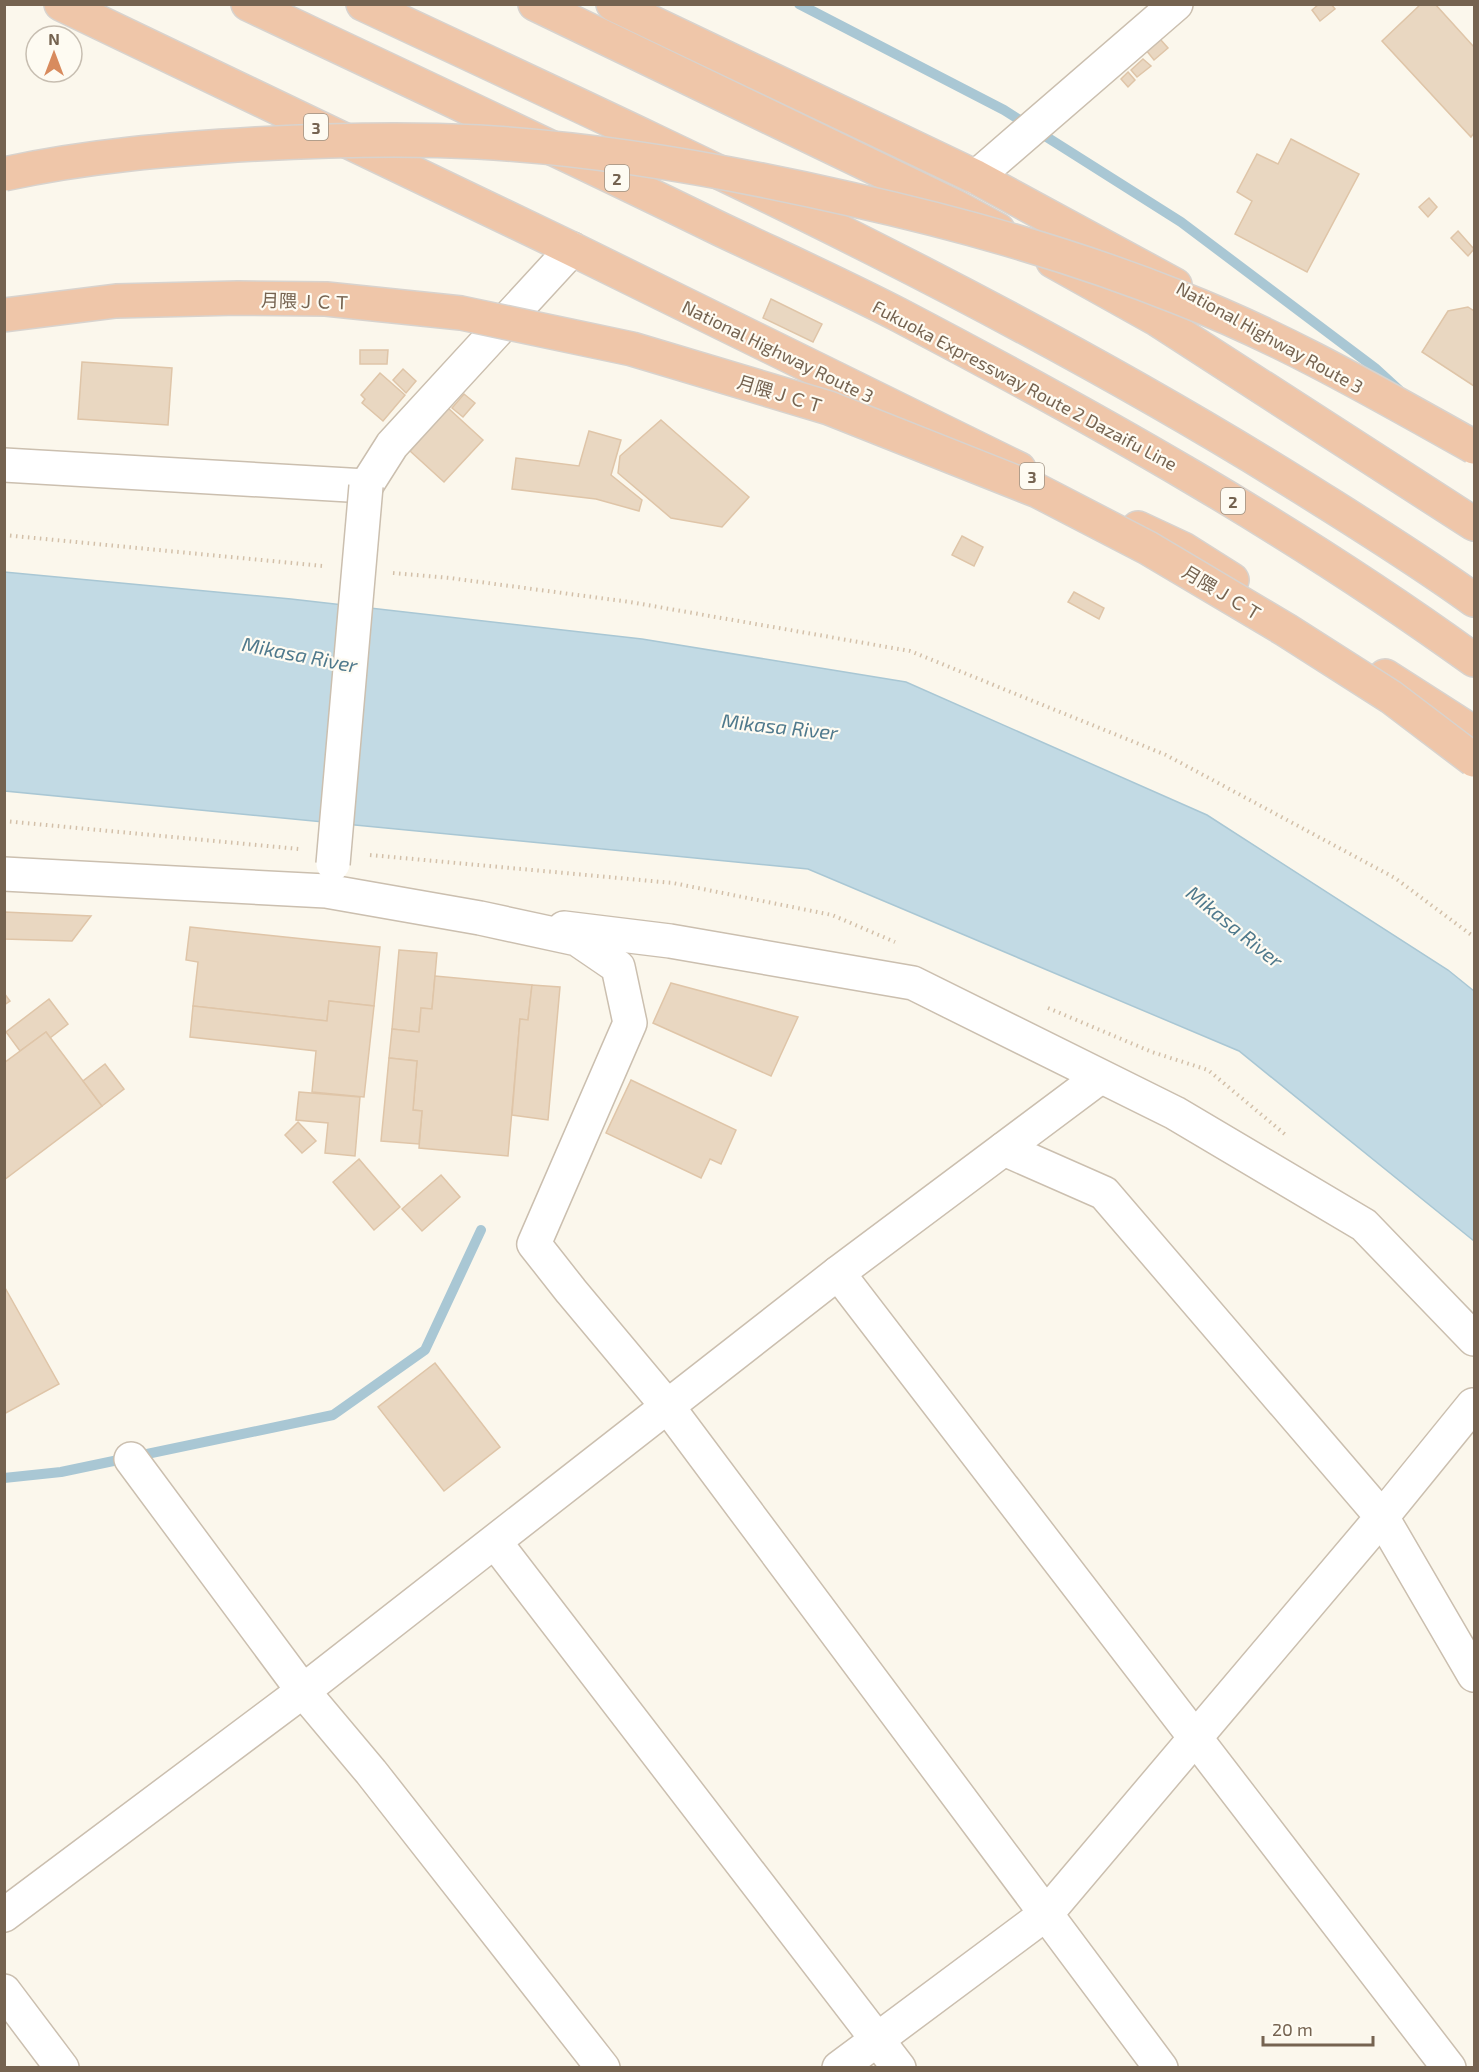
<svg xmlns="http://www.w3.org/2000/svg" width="1479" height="2072" viewBox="0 0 1479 2072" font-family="'Exo 2','Noto Sans JP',sans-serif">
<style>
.water{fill:#c2dae4;stroke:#a9c7d4;stroke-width:1.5}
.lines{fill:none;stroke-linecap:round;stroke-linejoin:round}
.stream{stroke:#a9c7d4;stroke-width:10}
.building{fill:#e9d7c1;stroke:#dfc5a8;stroke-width:1.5}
.minor-casing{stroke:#cbbfaf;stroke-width:36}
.highway-casing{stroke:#d8d3ce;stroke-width:36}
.path{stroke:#d3c0a9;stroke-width:4;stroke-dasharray:1.5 4.5;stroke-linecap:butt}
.minor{stroke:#fff;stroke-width:33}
.highway{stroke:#efc6a9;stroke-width:33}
.minor-bridge-casing{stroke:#cbbfaf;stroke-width:36;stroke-linecap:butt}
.highway-bridge-casing{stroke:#d8d3ce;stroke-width:36;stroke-linecap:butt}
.minor-bridge{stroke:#fff;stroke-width:33}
.highway-bridge{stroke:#efc6a9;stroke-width:33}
.labels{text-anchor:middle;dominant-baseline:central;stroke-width:4.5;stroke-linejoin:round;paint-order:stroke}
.shield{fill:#fefbf2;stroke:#9e9181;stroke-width:1.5}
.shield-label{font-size:16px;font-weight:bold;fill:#756350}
.street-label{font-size:18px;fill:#756350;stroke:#fefbf2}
.water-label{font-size:20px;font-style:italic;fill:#4f798c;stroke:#fefbf2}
</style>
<rect width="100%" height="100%" fill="#fbf7ec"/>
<path class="water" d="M4,572L291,599L642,639L906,682L1207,815L1448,970L1474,991V1241L1239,1051L808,869L5,791Z"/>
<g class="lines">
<g class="stream">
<path d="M799,4L1004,110L1181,222L1375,368L1399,390"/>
<path d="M4,1478L61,1472L333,1415L425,1350L481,1230"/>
</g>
</g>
<g class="building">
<path d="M1319,4H1331L1335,9L1320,21L1312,10Z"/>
<path d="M1421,4H1435L1474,47V133L1471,137L1382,41Z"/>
<path d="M1160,39L1168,48L1154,60L1146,50Z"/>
<path d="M1143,59L1151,66L1137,77L1131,70Z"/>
<path d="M1128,72L1135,80L1128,87L1121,79Z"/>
<path d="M1291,139L1359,174L1307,272L1235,234L1252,201L1237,192L1257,154L1278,164Z"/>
<path d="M1429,198L1437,207L1428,217L1419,207Z"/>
<path d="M1458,231L1474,249L1468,256L1451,238Z"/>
<path d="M771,299L822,324L813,342L763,318Z"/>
<path d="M1468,307L1474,311V386L1422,352L1448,311Z"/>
<path d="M360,350H388L387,364H360Z"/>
<path d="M82,362L172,368L168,425L78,419Z"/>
<path d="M403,369L416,381L406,393L393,380Z"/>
<path d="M380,373L405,395L383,421L362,403L365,399L361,395Z"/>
<path d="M464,394L475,403L463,417L452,408Z"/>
<path d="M448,408L483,440L444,482L410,451Z"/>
<path d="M661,420L749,497L722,527L671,518L618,473L620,456Z"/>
<path d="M589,431L621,440L611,475L642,500L639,511L596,499L512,489L516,458L579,466Z"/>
<path d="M962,536L983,547L974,566L952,555Z"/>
<path d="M1074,592L1104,608L1099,619L1068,602Z"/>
<path d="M4,912L91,916L72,941L4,939Z"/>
<path d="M190,927L380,947L374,1006L329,1001L327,1021L193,1006L198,962L186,960Z"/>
<path d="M399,950L437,953L432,1009L421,1008L419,1032L392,1029Z"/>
<path d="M435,976L532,985L528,1020L520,1019L508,1156L419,1148L422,1111L413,1110L417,1061L389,1058L392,1029L419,1032L421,1008L432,1009Z"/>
<path d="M671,983L798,1017L771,1076L653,1023Z"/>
<path d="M532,985L560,987L548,1120L512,1115L520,1019L528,1020Z"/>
<path d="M4,993L10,1001L4,1005Z"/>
<path d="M49,999L68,1024L50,1038L46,1032L20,1051L6,1032Z"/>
<path d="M329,1001L374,1006L364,1097L312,1092L316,1051L190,1037L193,1006L327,1021Z"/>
<path d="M46,1032L102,1106L4,1180V1063Z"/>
<path d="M389,1058L417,1061L413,1110L422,1111L419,1144L381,1141Z"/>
<path d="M105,1064L124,1089L102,1106L83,1081Z"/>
<path d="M631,1080L736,1130L721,1164L710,1159L701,1178L606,1133Z"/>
<path d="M299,1092L360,1097L355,1156L325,1153L328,1123L296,1120Z"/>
<path d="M298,1122L316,1141L302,1153L285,1135Z"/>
<path d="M359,1159L400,1207L374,1230L333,1182Z"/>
<path d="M441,1175L460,1197L422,1231L402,1209Z"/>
<path d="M4,1286L59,1384L4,1414Z"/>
<path d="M435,1363L500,1447L444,1491L378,1407Z"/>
</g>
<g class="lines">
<g class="minor-casing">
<g id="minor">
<path d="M976,177L1176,4"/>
<path d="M4,465L366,486L392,445L572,249"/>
<path d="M4,874L326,891L480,918L577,939L618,967L630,1023L534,1244L571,1291L668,1407L1161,2068"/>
<path d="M564,928L670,941L913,983L1175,1113L1364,1225L1474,1339"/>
<path d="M838,1273L1449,2068"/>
<path d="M1473,1405L1382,1517L1474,1675"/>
<path d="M131,1459L303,1691L371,1772L603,2068"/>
<path d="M495,1542L899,2068"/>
<path d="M4,1915L303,1691L838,1273L1100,1077"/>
<path d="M4,1991L62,2068"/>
<path d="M839,2068L1047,1913L1382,1517L1104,1193L1004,1149"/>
</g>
</g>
<g class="highway-casing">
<g id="highway">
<path d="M61,4L572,249L1019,469"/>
<path d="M248,4C407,79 565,153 722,230C781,258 841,285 899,315C1097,419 1293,529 1474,660"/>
<path d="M363,4C683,154 1005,301 1305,489C1362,525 1419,560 1474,600"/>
<path d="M535,4L954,206L998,230"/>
<path d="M613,4L976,177L1175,285"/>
<path d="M1053,261L1155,318L1474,524"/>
<path d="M1138,528L1183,549L1232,580"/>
<path d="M1385,676L1474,733"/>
</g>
</g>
<g class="path">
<path d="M4,535L323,566"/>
<path d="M393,573L450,578L630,602L910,651L1166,755L1395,878L1474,937"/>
<path d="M4,821L299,849"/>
<path d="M370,855L673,883L832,915L895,942"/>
<path d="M1048,1008L1152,1052L1208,1070L1287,1136"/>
</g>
<use href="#minor" class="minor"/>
<use href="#highway" class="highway"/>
<g class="minor-bridge-casing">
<path id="minor-bridge" d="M333,864L366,486"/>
</g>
<g class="highway-bridge-casing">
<g id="highway-bridge">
<path d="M4,174C87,156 171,149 256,144C330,140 404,138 478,142C604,149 728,171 850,199C962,224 1073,255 1180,298C1283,338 1379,394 1474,447"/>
<path d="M4,315L116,301L238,298L326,299L461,313L632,349L829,408L1038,491L1148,548L1286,630L1391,697L1474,760"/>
</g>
</g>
<use href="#minor-bridge" class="minor-bridge"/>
<use href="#highway-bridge" class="highway-bridge"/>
</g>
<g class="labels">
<g class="shield">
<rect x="304" y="114" width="24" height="26" rx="4.5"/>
<rect x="605" y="165" width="24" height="26" rx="4.5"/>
<rect x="1020" y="463" width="24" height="26" rx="4.5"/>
<rect x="1221" y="488" width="24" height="26" rx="4.5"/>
</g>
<g class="shield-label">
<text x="316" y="127">3</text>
<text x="617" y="178">2</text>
<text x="1032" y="476">3</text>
<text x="1233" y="501">2</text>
</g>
<g class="street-label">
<text transform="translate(306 301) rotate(2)">月隈ＪＣＴ</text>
<text transform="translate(1270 337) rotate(29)">National Highway Route 3</text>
<text transform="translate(778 351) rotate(26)">National Highway Route 3</text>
<text transform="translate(1025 385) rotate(28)">Fukuoka Expressway Route 2 Dazaifu Line</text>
<text transform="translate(781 394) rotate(17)">月隈ＪＣＴ</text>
<text transform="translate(1223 593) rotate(31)">月隈ＪＣＴ</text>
</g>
<g class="water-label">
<text transform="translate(300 654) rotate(11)">Mikasa River</text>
<text transform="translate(780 726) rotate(6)">Mikasa River</text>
<text transform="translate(1235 926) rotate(39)">Mikasa River</text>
</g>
</g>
<rect width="1479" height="2072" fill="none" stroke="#756350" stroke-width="12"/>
<g transform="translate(54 54)"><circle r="28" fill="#fefbf2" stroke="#c7beb1" stroke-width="1.5"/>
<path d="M0-4.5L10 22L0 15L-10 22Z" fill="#d88b5e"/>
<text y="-9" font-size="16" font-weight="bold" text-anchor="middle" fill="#756350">N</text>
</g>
<path d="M1263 2036v9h110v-9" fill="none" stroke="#756350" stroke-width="3"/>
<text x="1272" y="2036" font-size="18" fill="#756350" stroke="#fefbf2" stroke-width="4.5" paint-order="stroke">20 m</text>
</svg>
